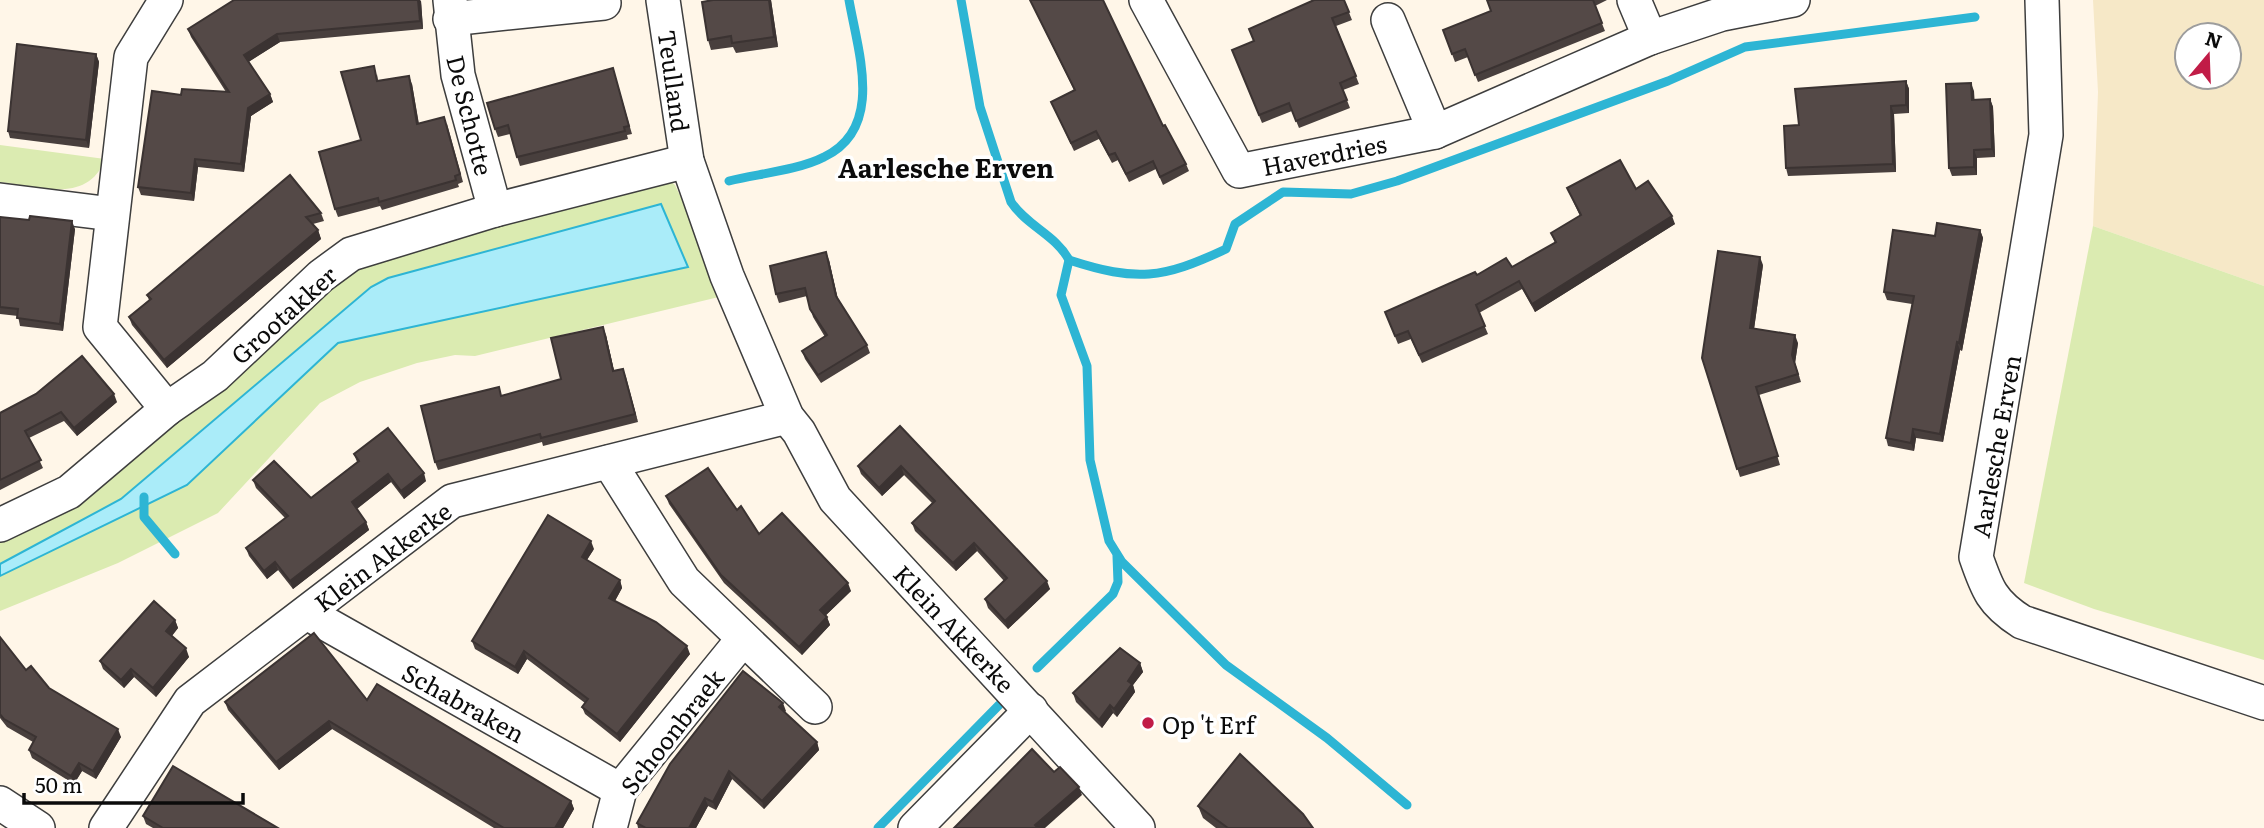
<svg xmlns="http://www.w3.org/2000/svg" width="2264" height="828" viewBox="0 0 2264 828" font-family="Literata,serif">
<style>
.farmland{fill:#f6e8c7;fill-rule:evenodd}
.green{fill:#dbebb1}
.water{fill:#aaecf9;stroke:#2db5d4;stroke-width:2}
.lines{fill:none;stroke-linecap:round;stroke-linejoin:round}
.stream{stroke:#2db5d4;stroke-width:9}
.minor-casing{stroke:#3e3e3e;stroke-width:36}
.minor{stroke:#fff;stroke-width:33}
.wall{fill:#483f3d}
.shaded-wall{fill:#3b3332}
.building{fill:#544947;stroke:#3b3332;stroke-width:2}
.poi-dot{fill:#c11c47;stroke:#fff;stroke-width:2.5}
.labels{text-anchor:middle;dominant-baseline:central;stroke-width:7;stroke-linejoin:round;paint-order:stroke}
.street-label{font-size:24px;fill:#0b0b0b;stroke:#fff}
.poi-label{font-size:24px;fill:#0b0b0b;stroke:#fff;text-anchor:start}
.neighbourhood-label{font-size:26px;font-weight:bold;fill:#0b0b0b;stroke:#fff}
</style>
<rect width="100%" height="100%" fill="#fff6e8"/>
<path class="farmland" d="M2093,0H2264V286L2093,226L2098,92ZM2187,35H2229V77H2187Z"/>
<g class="green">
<path d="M0,145L105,159C88,205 38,186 0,182Z"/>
<path d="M669,180L675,185L727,295L475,356L455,355L417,363L360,382L320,403L218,513L118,563L0,611V576L187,485L338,343L688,267L388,278L121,499L0,564V537L365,258Z"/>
<path d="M2093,226L2264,286V660L2094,609L2024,583Z"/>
</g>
<path class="water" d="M661,204L688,267L338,343L187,485L0,576V564L121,499L371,287L388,278Z"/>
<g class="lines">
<g class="stream">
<path d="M961,0L980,107L1011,202C1027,226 1056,235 1069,260L1061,295L1087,366L1090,460L1109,541L1122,562L1226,665L1327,738L1407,805"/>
<path d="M729,181C757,174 799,170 824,157C885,128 858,52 849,0"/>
<path d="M1069,260C1137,282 1162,279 1226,249L1235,224L1283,192L1351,194L1397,181L1668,81L1745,47L1975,17"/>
<path d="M144,497V517L175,554"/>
<path d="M1037,668L1113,594L1118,582L1117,556"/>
<path d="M878,828L999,705"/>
</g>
<g class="minor-casing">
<g id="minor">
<path d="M166,0L131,57L100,327L167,409"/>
<path d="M450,0L458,75L495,210"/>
<path d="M663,0L687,161L727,276L787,417L799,432L835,499L1138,828"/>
<path d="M1146,0L1239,171L1435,132L1650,38L1722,14L1793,0"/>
<path d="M1634,0L1650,38"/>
<path d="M2042,0L2046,135L1976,557C1987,589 1992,603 2022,622L2264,703"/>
<path d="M450,19L604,3"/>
<path d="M1388,20L1435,132"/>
<path d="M0,200L112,214"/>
<path d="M609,462L684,581L815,707"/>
<path d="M0,525L69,492L167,409L215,376L321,276L351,254L495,210L687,161"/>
<path d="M307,613L620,790"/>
<path d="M0,803L38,828"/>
<path d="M106,828L190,701L452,501L787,417"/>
<path d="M610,828L620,790L743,639"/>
<path d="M915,828L1031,710"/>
</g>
</g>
<use href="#minor" class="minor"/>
</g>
<g class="wall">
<path d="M771,0L778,47L736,53L733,47L711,50L708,40Z"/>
<path d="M1030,0L1163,126L1186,164L1189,171L1163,185L1156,169L1129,182L1118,160L1112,163L1099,139L1074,151L1051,102L1074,90Z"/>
<path d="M1344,0L1352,20L1336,26L1359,84L1343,90L1350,108L1299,128L1292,111L1262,123L1232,50L1254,41Z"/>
<path d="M1487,0H1607L1595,6L1605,31L1478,82L1468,57L1455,62L1443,30L1491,11Z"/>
<path d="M421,1L423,29L280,42L248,62L270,94L273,102L251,116L244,172L198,167L194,201L141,195L138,187L181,95L226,92L191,37L188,29Z"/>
<path d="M96,54L99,62L89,148L10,138L8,131Z"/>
<path d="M613,68L632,134L627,135L628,139L520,166L510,134L498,137L495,129Z"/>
<path d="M377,74L378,81L412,84L419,124H447L463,182L458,184L459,187L382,210L380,206L338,217L335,209L361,140Z"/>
<path d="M1906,81L1909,89V113L1894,114L1896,172L1788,176L1786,168L1799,125Z"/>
<path d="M1974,91V100L1990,99L1993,107L1995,157L1977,158V175L1952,176L1949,168Z"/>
<path d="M290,175L321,213L324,221L313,224L318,230L321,239L167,368L132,325L129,317L149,300L147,295Z"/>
<path d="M1567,188L1636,189L1675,224L1535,312L1522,289L1479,313L1488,334L1422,363L1411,339L1398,344L1385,312L1477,275L1512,267L1555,243L1551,233L1580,216Z"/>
<path d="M0,217L75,229L63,331L20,326L18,316L0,314Z"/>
<path d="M1980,230L1983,238L1962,351L1960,350L1943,442L1916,438L1914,451L1888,446L1886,438L1912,304L1887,300L1884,292L1935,236Z"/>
<path d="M829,260L838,299L867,345L870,353L821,383L805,359L802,351L825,337L813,317L807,296L779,303L776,294Z"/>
<path d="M1763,265L1754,329L1798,343L1795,363L1801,382L1759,395L1780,465L1740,477L1702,358Z"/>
<path d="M606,335L614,371L623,369L638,422L543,446L542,442L438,470L435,462L502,396L561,379Z"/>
<path d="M117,402L77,436L64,421L29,438L43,468L0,490V413Z"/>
<path d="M900,426L1050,589L1008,629L988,608L985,599L1004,581L977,551L956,571L915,531L912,523L932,503L904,475L882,496L861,474L858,466Z"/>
<path d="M354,454L426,481L404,499L391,482L357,509L366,522L369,530L293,589L278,570L267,579L249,556L246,548L285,518L256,488L253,480L311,498L357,462Z"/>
<path d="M666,496L737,510L759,534L851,591L826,615L830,625L802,655L724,583L669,504Z"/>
<path d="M594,549L587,560L620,580L622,588L615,601L690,654L620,742L585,714L582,707L585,703L527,659L518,674L475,649L472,641Z"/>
<path d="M175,620L178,628L172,636L189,657L156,697L134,677L124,688L103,669L100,661Z"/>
<path d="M0,637L26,670L49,688L121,737L96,779L82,771L74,784L32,758L29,750L33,742L7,727L0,718Z"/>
<path d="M1140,663L1143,672L1133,685L1135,692L1117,717L1113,713L1102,728L1076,702L1073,693Z"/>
<path d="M367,700L571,801L574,809L563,828H494L332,729L279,770L228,710L225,702Z"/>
<path d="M786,711L785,712L817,742L819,750L764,809L732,779L716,810L708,806L696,828H638L637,823Z"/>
<path d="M1198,806L1313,828H1216L1203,818Z"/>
<path d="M143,816L278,828H153L146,824Z"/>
</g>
<g class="shaded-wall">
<path d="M418,0H420L421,1L423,29L420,21Z"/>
<path d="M769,0H771L778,47L774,37Z"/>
<path d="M277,34L280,42L247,63L244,55Z"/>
<path d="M96,54L99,62L89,148L86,140Z"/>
<path d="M409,76L412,84L420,132L417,124Z"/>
<path d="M1906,81L1909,89V113L1906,105Z"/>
<path d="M1971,83L1974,91L1975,108L1972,100Z"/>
<path d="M270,94L273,102L251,116L244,172L241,164L248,108Z"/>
<path d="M1990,99L1993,107L1995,157L1992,149Z"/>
<path d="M1891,106L1894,114L1896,172L1893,164Z"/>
<path d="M1974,150L1977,158V175L1974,167Z"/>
<path d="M195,159L198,167L194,201L191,193Z"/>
<path d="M1672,216L1675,224L1535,312L1532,304Z"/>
<path d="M72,221L75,229L63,331L60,324Z"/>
<path d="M318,230L321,239L167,368L164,360Z"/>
<path d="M1980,230L1983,238L1962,351L1959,343Z"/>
<path d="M826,252L829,260L839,305L836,296Z"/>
<path d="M1760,257L1763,265L1753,336L1750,328Z"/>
<path d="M603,327L606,335L616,379L613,371Z"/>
<path d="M1795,335L1798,343L1795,363L1801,382L1792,355Z"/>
<path d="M1957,342L1960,350L1943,442L1940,434Z"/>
<path d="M623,369L626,377L638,422L635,414Z"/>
<path d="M114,394L117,402L77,436L74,428Z"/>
<path d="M1913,429L1916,438L1914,451L1911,443Z"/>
<path d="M901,466L904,475L882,496L879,488Z"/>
<path d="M424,473L426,481L404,499L401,491Z"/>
<path d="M388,474L391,482L355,510L352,502Z"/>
<path d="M366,522L369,530L293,589L290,581Z"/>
<path d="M591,541L594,549L584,564L582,557Z"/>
<path d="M974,543L977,551L956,571L953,563Z"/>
<path d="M275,562L278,570L267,579L264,571Z"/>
<path d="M620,580L622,588L612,606L609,598Z"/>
<path d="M1047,581L1050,589L1008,629L1005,621Z"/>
<path d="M848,583L851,591L823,618L820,610Z"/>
<path d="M827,617L830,625L802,655L799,647Z"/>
<path d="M175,620L178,628L169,639L166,631Z"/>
<path d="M687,646L690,654L620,742L617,734Z"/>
<path d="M186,648L189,657L156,697L153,688Z"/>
<path d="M524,651L527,659L518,674L515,667Z"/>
<path d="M1140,663L1143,672L1133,685L1135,692L1117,717L1114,709L1128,681Z"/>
<path d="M131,669L134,677L124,688L121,680Z"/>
<path d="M783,703L786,711L782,715L779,707Z"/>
<path d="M1110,705L1113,713L1102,728L1099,720Z"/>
<path d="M329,721L332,729L279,770L276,762Z"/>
<path d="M118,729L121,737L96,779L93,771Z"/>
<path d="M817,742L819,750L764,809L762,801Z"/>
<path d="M79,763L82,771L74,784L71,776Z"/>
<path d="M729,771L732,779L716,810L713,802Z"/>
<path d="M1079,787L1082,795L1045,828H1036L1035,825Z"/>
<path d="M705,798L708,806L696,828H689Z"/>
<path d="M571,801L574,809L563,828H555Z"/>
</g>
<g class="building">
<path d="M234,0H418L420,21L277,34L244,55L270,94L248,108L241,164L195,159L191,193L138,187L152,91L181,95L182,89L229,92L188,29Z"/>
<path d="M713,0H769L774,37L732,43L731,36L708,40L702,2Z"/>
<path d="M1030,0H1103L1163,126L1165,125L1186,164L1160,177L1153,161L1126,174L1115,153L1109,155L1096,131L1071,143L1051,102L1075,90Z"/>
<path d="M1314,0H1344L1349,12L1332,18L1356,76L1340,83L1347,100L1296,121L1289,103L1259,115L1232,50L1254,41L1249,29Z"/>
<path d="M1487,0H1593L1602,23L1475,75L1465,49L1452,54L1443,30L1491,11Z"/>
<path d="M17,44L96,54L86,140L8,131Z"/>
<path d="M374,66L377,81L409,76L417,124L444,117L460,174L455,176L456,180L379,202L378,198L335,209L319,152L361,140L341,72Z"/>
<path d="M613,68L629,126L624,127L625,131L517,157L508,125L495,129L487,103Z"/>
<path d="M1906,81V105L1891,106L1893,164L1786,168L1784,126L1799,125L1795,89Z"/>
<path d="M1971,83L1972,100L1990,99L1992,149L1974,150V167L1949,168L1946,84Z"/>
<path d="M1620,160L1636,189L1648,181L1672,216L1532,304L1519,281L1476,305L1485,326L1419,355L1408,331L1395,336L1385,312L1475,272L1477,275L1506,258L1512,267L1556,242L1551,233L1581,215L1567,188Z"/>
<path d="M290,175L321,213L306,217L318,230L164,360L129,317L151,299L147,295Z"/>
<path d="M30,216L72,221L60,324L17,318L18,309L0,307V217L29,220Z"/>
<path d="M1937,223L1980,230L1959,343L1957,342L1940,434L1913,429L1911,443L1886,438L1914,296L1884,292L1893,230L1935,236Z"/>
<path d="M1718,251L1760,257L1750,328L1795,335L1792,355L1798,374L1756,387L1778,456L1737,469L1702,358Z"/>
<path d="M826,252L836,296L867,345L818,375L802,351L827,335L810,309L805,288L776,294L770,266Z"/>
<path d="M603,327L613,371L623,369L635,414L541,438L540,434L435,462L421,406L499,387L501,396L561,379L551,338Z"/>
<path d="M82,356L114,394L74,428L61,412L25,431L41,460L0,480V413L36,394Z"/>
<path d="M900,426L1047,581L1005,621L985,599L1007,578L974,543L953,563L912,523L935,501L901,466L879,488L858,466Z"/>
<path d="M388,428L424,473L401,491L388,474L352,502L366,522L290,581L275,562L264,571L246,548L288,516L253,480L274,461L311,498L359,461L354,454Z"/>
<path d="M708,468L737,510L741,506L759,534L782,513L848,583L820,610L827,617L799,647L721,575L666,496Z"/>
<path d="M548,515L591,541L582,557L620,580L609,598L656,622L687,646L617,734L582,707L588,699L524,651L515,667L472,641Z"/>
<path d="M154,601L175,620L166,631L186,648L153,688L131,669L121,680L100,661Z"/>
<path d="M314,633L367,700L377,684L571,801L555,828H504L329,721L276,762L225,702Z"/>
<path d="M0,637L26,670L31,666L49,688L118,729L93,771L79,763L71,776L29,750L36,737L4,719L0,714Z"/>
<path d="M1120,648L1140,663L1128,681L1132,684L1114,709L1110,705L1099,720L1073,693Z"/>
<path d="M743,671L783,703L779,707L817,742L762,801L729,771L713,802L705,798L689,828H646L637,823L670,764Z"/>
<path d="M1032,749L1054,772L1060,767L1079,787L1035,825L1038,828H954Z"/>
<path d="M1240,754L1303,814L1313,828H1228L1198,806Z"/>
<path d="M173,766L278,828H163L143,816Z"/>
</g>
<circle class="poi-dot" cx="1148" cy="723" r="7"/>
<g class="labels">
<g class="street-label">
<text transform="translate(675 81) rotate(82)">Teulland</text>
<text transform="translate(471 115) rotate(76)">De Schotte</text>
<text transform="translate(1324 154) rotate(-11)">Haverdries</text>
<text transform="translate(283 314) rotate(-42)">Grootakker</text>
<text transform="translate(1995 446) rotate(-80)">Aarlesche Erven</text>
<text transform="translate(382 556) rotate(-37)">Klein Akkerke</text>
<text transform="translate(955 628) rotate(47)">Klein Akkerke</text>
<text transform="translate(464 702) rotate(29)">Schabraken</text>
<text transform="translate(671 731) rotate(-52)">Schoonbraek</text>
</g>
<g class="poi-label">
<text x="1162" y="723">Op 't Erf</text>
</g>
<g class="neighbourhood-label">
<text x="946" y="166">Aarlesche Erven</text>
</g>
</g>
<g transform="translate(2208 56) rotate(19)"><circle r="33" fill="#ffffff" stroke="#9d9d9d" stroke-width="2"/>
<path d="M0-5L12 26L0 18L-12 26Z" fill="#c11c47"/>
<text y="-10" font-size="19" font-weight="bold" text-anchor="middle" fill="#0b0b0b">N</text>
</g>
<path d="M24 793v10h219v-10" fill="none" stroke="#0b0b0b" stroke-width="3.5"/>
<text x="35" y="793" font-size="21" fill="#0b0b0b" stroke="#ffffff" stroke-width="5" paint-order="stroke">50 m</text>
</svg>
